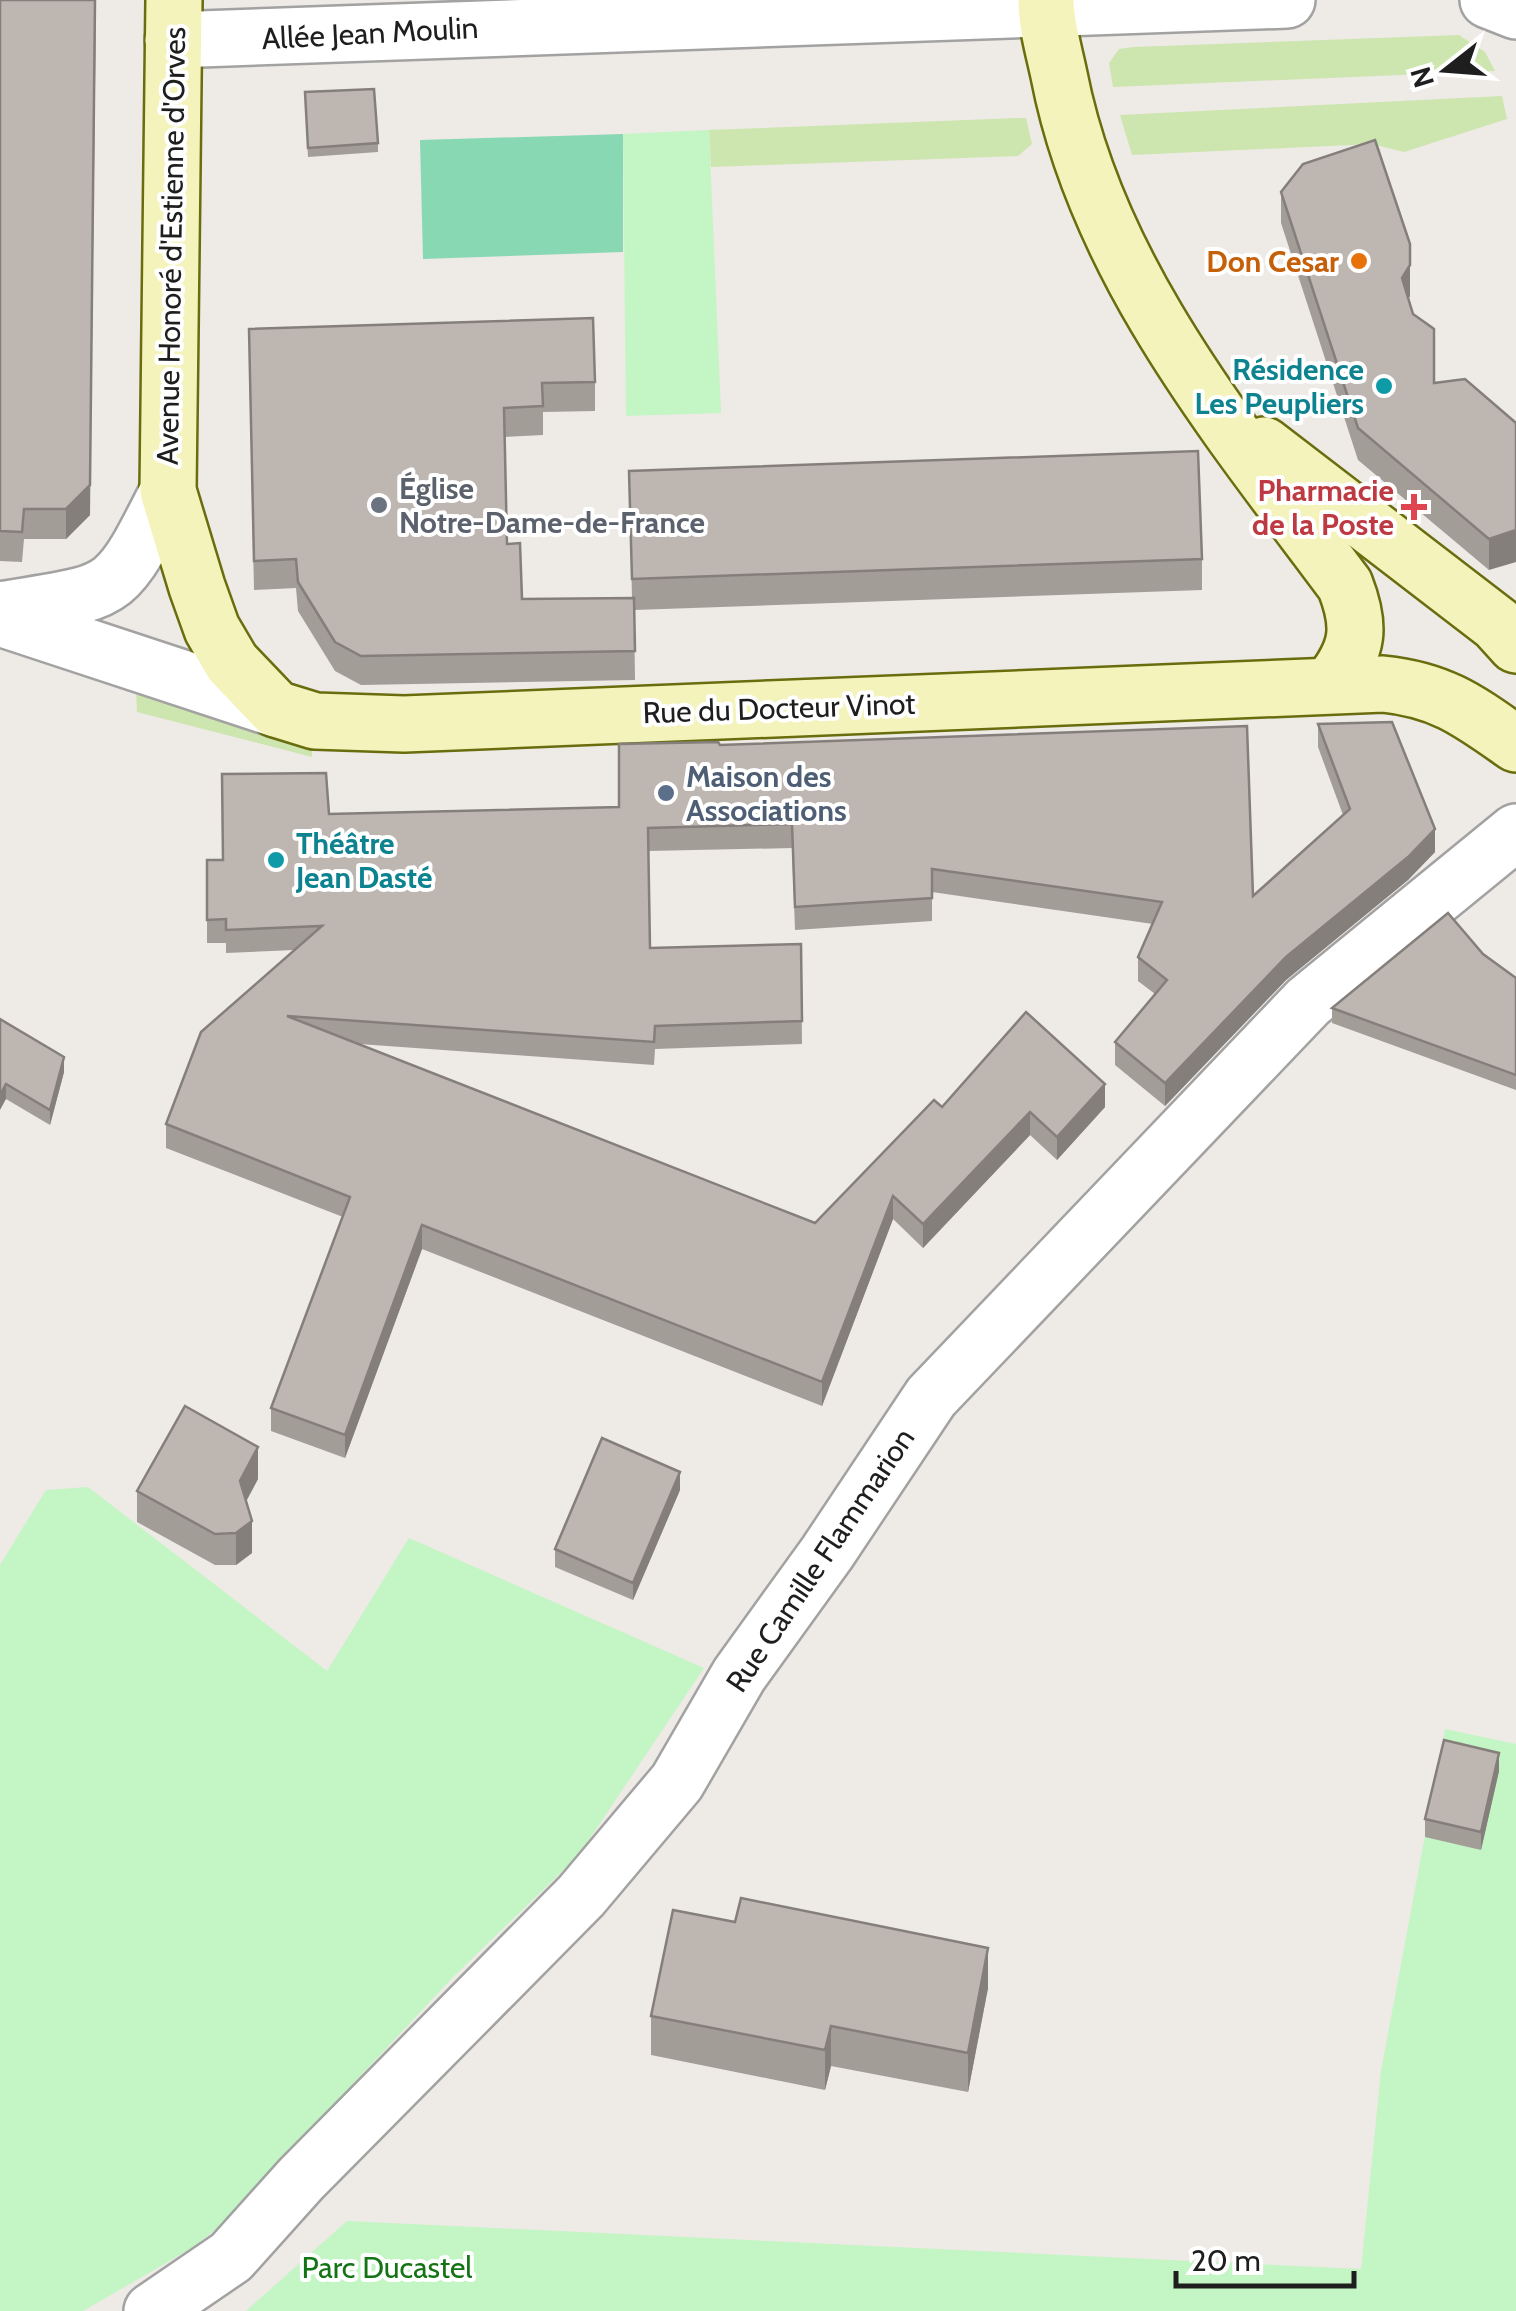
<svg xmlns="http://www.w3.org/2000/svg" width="1516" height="2311" viewBox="0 0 1516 2311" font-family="Cabin,sans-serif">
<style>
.grass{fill:#cde5ae}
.park{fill:#c4f5c5}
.pitch{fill:#88d8b3}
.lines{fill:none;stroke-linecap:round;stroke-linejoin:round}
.street-casing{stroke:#a2a2a2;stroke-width:60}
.secondary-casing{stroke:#696d0d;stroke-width:60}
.street{stroke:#fff;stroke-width:55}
.secondary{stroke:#f5f3bc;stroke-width:55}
.wall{fill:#a39d98}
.shaded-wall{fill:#857f7c}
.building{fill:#beb6b1;stroke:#857f7c;stroke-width:2.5}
.food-dot{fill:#e8710a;stroke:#fff;stroke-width:4}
.culture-dot{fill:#0f9aa8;stroke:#fff;stroke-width:4}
.worship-dot{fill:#6b7280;stroke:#fff;stroke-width:4}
.health-dot{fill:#e0444e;stroke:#fff;stroke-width:4}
.service-dot{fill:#5c6f8a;stroke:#fff;stroke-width:4}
.labels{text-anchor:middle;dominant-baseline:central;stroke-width:8;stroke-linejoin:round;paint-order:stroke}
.street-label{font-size:30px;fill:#1e1e1e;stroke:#fff}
.food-label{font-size:30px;font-weight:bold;fill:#c56008;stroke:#fff;text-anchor:end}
.culture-label{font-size:30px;font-weight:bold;fill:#0d838f;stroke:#fff;text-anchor:end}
.worship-label{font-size:30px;font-weight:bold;fill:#5b616d;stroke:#fff;text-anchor:start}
.health-label{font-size:30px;font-weight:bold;fill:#be3a42;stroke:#fff;text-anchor:end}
.service-label{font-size:30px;font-weight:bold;fill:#4e5e75;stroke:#fff;text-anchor:start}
.park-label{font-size:30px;fill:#137414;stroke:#fff}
</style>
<rect width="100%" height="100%" fill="#eeeae5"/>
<g class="grass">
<path d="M1459,35L1485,52L1495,71L1113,87L1109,63L1119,49L1134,47Z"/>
<path d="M1502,96L1507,119L1404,152L1372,144L1132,155L1120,115Z"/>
<path d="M1020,118H1026L1032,144L1018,156L711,167L709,130Z"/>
<path d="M136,685L312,739V757L137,712Z"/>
</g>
<g class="park">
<path d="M709,130L721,413L626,416L623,134Z"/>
<path d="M88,1487L327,1671L409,1538L704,1668L578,1856L455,1975L220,2226L192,2248L83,2311H0V1565L46,1490Z"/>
<path d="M1445,1729L1516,1744V2311H246L347,2221L1361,2269L1381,2071Z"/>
</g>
<path class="pitch" d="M623,134V252L423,259L420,140Z"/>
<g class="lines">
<g class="street-casing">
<g id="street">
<path d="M1488,0L1516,11"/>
<path d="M173,40L1287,0"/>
<path d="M0,610C119,590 113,600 168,491"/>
<path d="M0,618L276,709"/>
<path d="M152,2311L231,2257L301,2179L581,1896L677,1782L739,1675L827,1553L931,1397L1308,1002L1516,832"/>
</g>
</g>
<g class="secondary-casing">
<g id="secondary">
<path d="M174,0L168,491L197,587L212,629L232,663L276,709L315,721L404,724L1383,684C1442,690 1469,711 1516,744"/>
<path d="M1046,0C1046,25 1054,51 1059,75C1097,271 1229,429 1345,585C1361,626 1359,649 1331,684"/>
<path d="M1264,445L1497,624L1516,645"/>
</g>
</g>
<use href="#street" class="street"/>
<use href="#secondary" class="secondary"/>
</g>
<g class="wall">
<path d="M0,0L90,515L66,539H24L22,562L0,561Z"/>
<path d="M305,92L378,143V152L308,157Z"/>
<path d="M1281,192L1410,296L1408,299L1434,383L1516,423L1489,570L1358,460L1281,223Z"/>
<path d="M249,358L595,382V411L543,412V435L504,437L507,544L522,599L632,598L629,471L1202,559V590L634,610L635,680L361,685L335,671L298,611L296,588L254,590Z"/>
<path d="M1318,724L1435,852L1408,880L1286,980L1165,1106L1115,1065V1042L1155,994L1138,981V957L1153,924L932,892V921L795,930L792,848L648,851L650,948L801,944L802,1044L655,1049L654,1065L359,1044L815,1223L942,1107H1105L1057,1160L1030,1135L923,1248L893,1219L822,1406L422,1249L345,1458L271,1431V1408L343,1217L166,1148V1124L294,950L226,953V943H207V860H223L329,814L619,807L720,745L1253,896L1343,815L1318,747Z"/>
<path d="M1483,954L1516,978V1090L1332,1023V1008Z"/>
<path d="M0,1019L64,1072L50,1125L6,1099Z"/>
<path d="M258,1479L246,1501L252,1553L236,1565H215L137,1522V1491Z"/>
<path d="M680,1490L633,1600L555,1567V1549Z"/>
<path d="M1499,1771L1481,1850L1425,1837V1819Z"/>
<path d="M988,1988L968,2092L831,2066L825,2090L651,2055V2016Z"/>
</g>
<g class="shaded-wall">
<path d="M96,0L90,515L66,539V509Z"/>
<path d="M1410,265V296L1402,310V278Z"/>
<path d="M1516,530V562L1489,570V539Z"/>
<path d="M1435,829V852L1408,880L1286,980L1165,1106V1083L1286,957Z"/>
<path d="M64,1057V1072L50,1125V1110Z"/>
<path d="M6,1084V1099L0,1110V1095Z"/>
<path d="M1105,1084V1107L1057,1160V1137Z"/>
<path d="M1030,1112V1135L923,1248V1224Z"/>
<path d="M893,1196V1219L822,1406V1382Z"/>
<path d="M422,1225V1249L345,1458V1435Z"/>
<path d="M258,1447V1479L240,1513V1481Z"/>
<path d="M680,1472V1490L633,1600V1583Z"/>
<path d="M252,1521V1553L236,1565V1533Z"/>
<path d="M1499,1753V1771L1481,1850V1832Z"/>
<path d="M988,1948V1988L968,2092V2053Z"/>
<path d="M831,2026V2066L825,2090V2050Z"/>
</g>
<g class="building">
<path d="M0,0H95L90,485L66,509H24L22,532L0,531Z"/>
<path d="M374,89L378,143L308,148L305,92Z"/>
<path d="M1375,140L1410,244V265L1402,278L1413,314L1434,329V383L1465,379L1516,423V530L1489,539L1358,428L1281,192L1303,164Z"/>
<path d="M593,318L595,382L542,383L543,406L504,408L507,544L520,543L522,599L634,598L635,651L361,656L335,642L298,582L296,559L254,561L249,329Z"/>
<path d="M1198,451L1202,559L632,579L629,471Z"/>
<path d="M1392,722L1435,829L1408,857L1286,957L1165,1083L1115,1042L1167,980L1138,957L1162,902L932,869V898L795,907L792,824L648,828L650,948L801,944L802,1021L655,1026L654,1042L287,1016L815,1223L934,1100L942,1107L1026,1012L1105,1084L1057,1137L1030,1112L923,1224L893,1196L822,1382L422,1225L345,1435L271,1408L350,1197L166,1124L201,1032L322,926L226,930V919L207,920V860H223L222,774L326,773L329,814L619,807V744L718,742L720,745L1247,726L1253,896L1350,809L1318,724Z"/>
<path d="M1448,913L1483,954L1516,978V1075L1332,1008Z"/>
<path d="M0,1019L64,1057L50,1110L6,1084L0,1095Z"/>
<path d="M185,1406L258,1447L240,1481L252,1521L236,1533L215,1534L137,1491Z"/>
<path d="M602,1438L680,1472L633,1583L555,1549Z"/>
<path d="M1444,1740L1499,1753L1481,1832L1425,1819Z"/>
<path d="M741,1898L988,1948L968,2053L831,2026L825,2050L651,2016L673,1910L735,1922Z"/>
</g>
<circle class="food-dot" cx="1359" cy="261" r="10"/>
<g class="culture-dot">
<circle cx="1384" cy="386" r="10"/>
<circle cx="276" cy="860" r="10"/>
</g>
<circle class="worship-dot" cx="379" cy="505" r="10"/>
<path class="health-dot" d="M1409 492h10v10h10v10h-10v10h-10v-10h-10v-10h10z"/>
<circle class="service-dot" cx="666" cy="793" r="10"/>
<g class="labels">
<g class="street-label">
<text transform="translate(370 33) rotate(-3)">Allée Jean Moulin</text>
<text transform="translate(171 246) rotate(-89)">Avenue Honoré d'Estienne d'Orves</text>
<text transform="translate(779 708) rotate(-2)">Rue du Docteur Vinot</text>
<text transform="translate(820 1560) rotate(-56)">Rue Camille Flammarion</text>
</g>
<g class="food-label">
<text x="1339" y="261">Don Cesar</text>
</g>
<g class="culture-label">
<text x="1364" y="369">Résidence<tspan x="1364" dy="34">Les Peupliers</tspan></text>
<text x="296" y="843" text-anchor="start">Théâtre<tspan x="296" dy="34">Jean Dasté</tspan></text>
</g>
<g class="worship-label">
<text x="399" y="488">Église<tspan x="399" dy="34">Notre-Dame-de-France</tspan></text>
</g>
<g class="health-label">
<text x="1394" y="490">Pharmacie<tspan x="1394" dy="34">de la Poste</tspan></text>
</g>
<g class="service-label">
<text x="686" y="776">Maison des<tspan x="686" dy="34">Associations</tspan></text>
</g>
<g class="park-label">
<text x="387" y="2267">Parc Ducastel</text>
</g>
</g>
<g transform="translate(1446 70) rotate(253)" stroke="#ffffff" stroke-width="8" paint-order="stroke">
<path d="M0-8L18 38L0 25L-18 38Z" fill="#1e1e1e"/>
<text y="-15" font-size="28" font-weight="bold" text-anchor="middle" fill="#1e1e1e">N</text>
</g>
<path d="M1176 2271v15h178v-15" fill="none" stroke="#1e1e1e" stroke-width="5"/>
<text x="1191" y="2271" font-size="30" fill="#1e1e1e" stroke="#ffffff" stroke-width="8" paint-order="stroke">20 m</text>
</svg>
